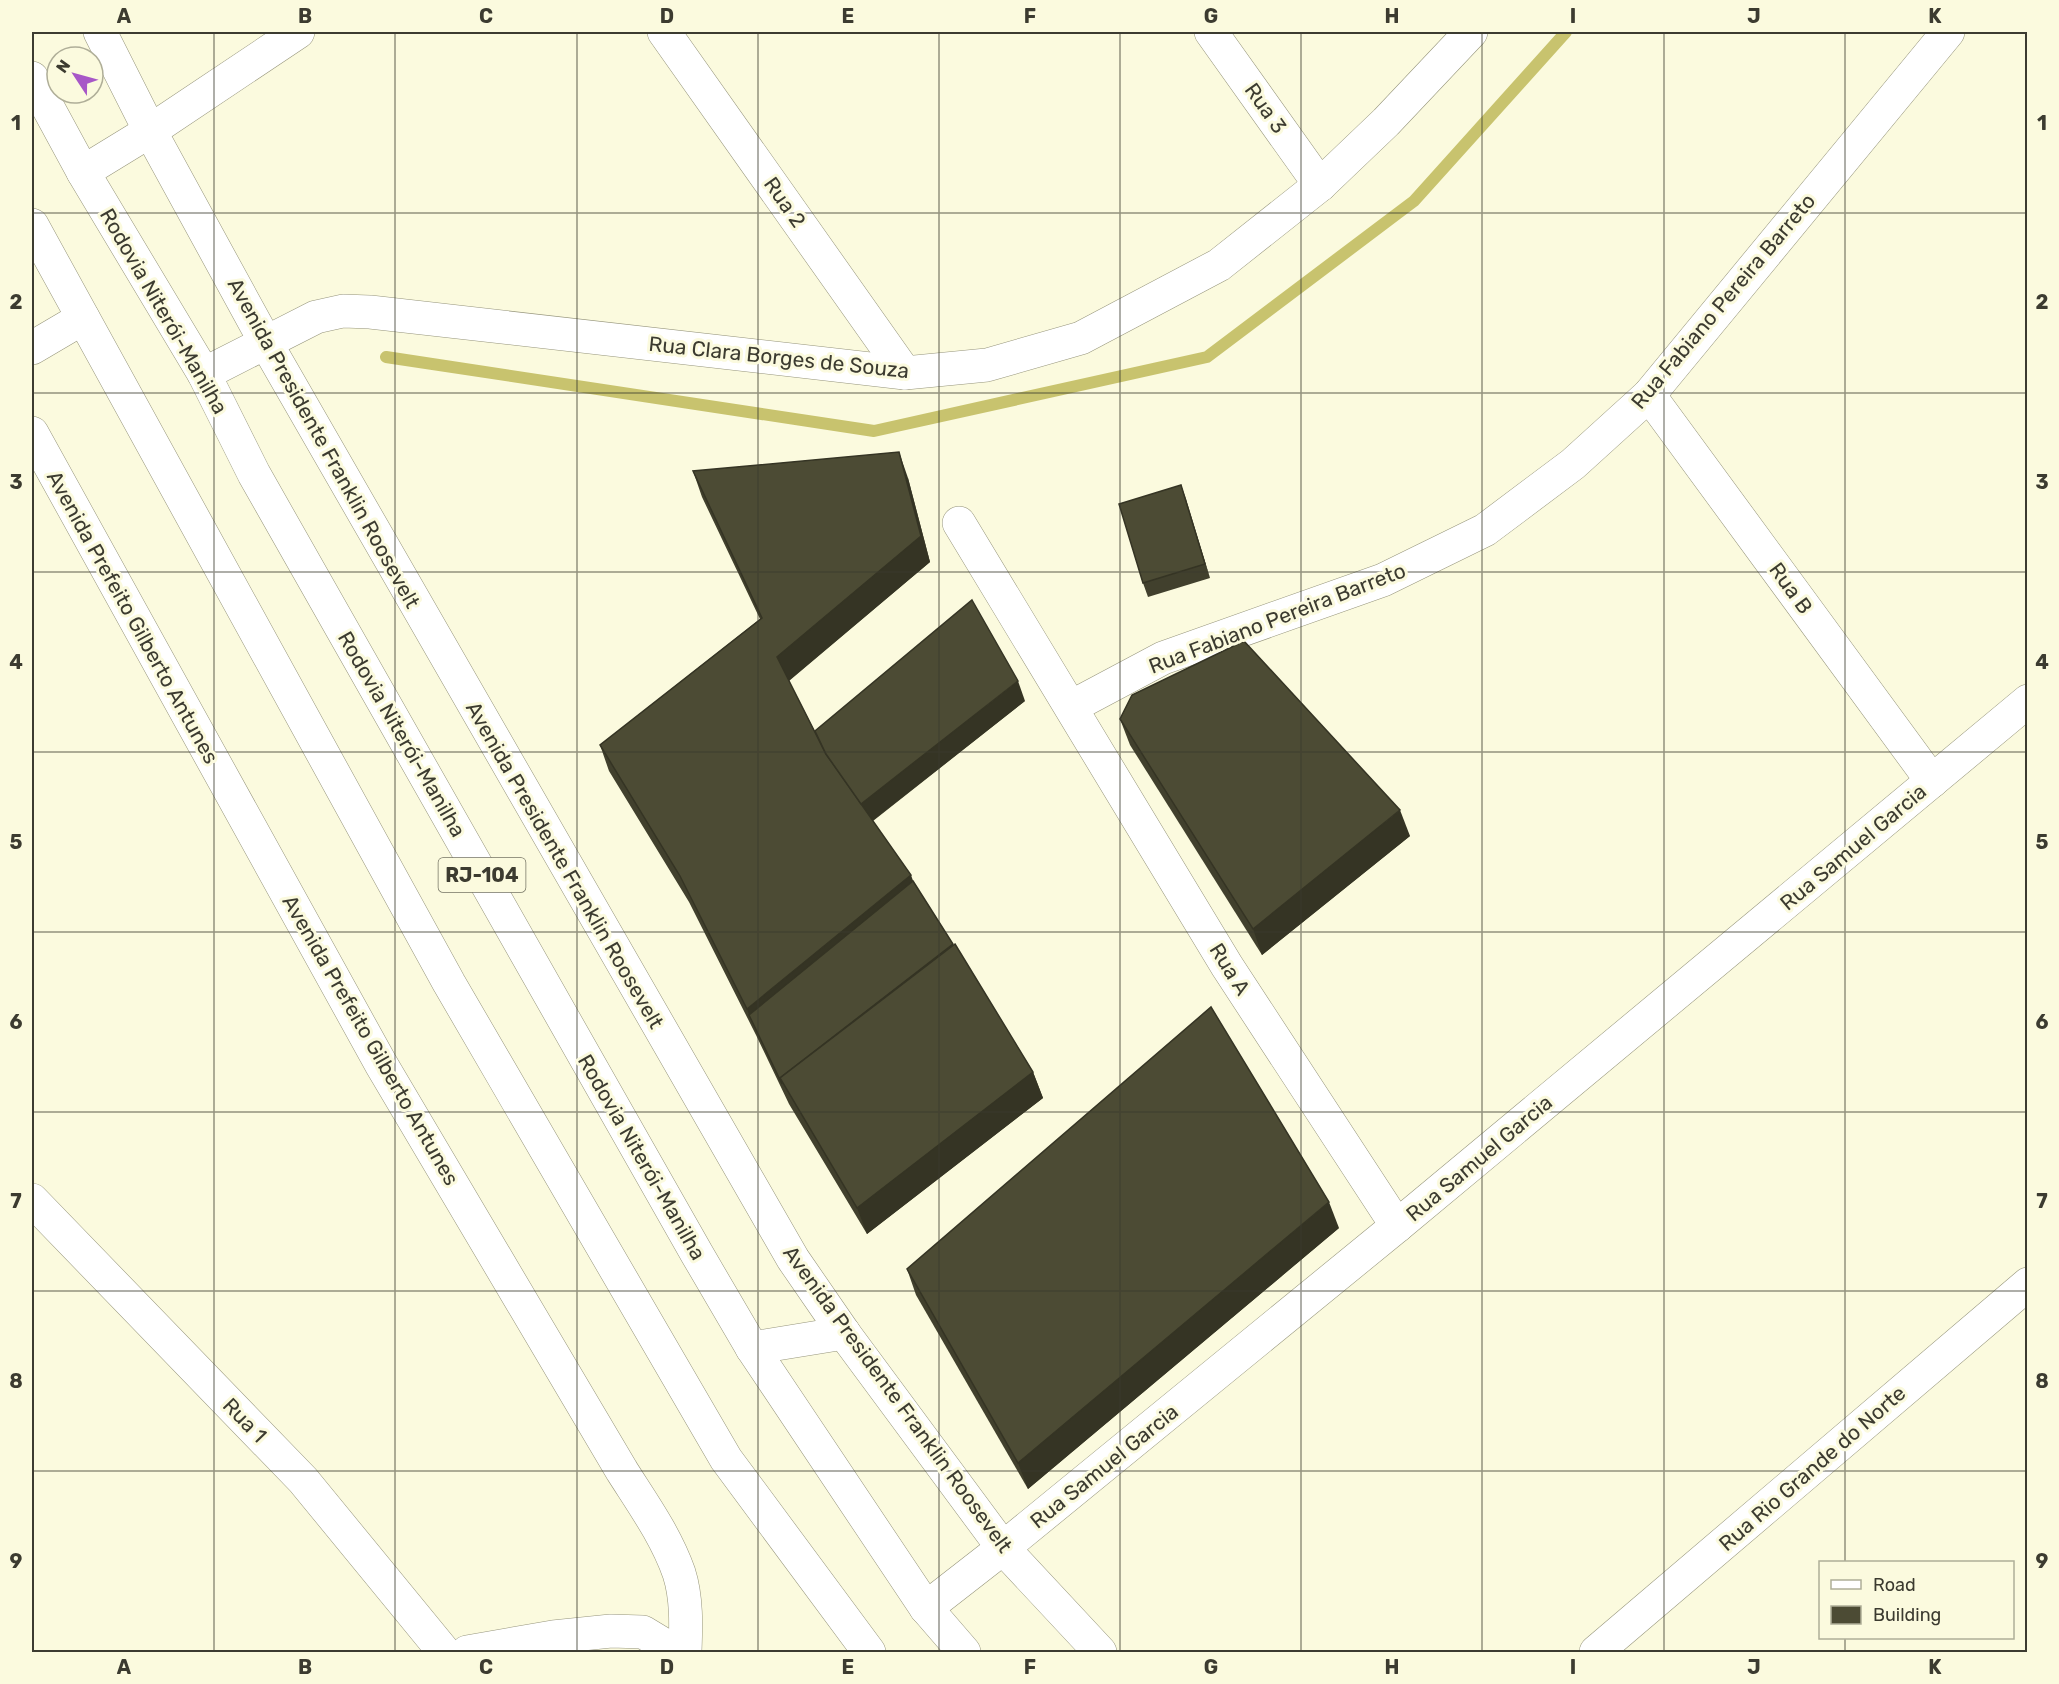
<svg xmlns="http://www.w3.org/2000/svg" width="2059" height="1684" viewBox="0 0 2059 1684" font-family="Rubik,sans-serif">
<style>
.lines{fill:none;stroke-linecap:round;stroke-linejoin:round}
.stream{stroke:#c8c36e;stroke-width:12}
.minor-casing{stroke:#96957c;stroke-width:34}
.highway-casing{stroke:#96957c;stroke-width:34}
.minor{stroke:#fff;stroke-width:33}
.highway{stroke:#fff;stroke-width:33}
.wall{fill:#41402d}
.shaded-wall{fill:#353424}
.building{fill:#4c4b34;stroke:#353424;stroke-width:1.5}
.grid{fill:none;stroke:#3c3b30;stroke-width:1.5;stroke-opacity:0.55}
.labels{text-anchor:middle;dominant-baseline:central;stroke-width:6;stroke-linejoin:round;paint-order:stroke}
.shield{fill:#fbfade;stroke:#757464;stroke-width:1.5}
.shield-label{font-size:20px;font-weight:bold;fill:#3c3b30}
.street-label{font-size:21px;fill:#3c3b30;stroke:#fbfade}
.neatline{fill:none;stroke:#3c3b30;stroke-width:2}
.grid-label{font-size:20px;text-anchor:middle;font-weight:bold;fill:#3c3b30}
</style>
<rect width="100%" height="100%" fill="#fbfade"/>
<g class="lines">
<path class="stream" d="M386,357L874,431L1207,357L1414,201L1566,32"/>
<g class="minor-casing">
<g id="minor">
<path d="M100,32L150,131L266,343L793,1259L844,1333L1003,1548L1100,1652"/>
<path d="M664,32L905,373"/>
<path d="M1211,32L1320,185"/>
<path d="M83,172L150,131L298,32"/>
<path d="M32,348L83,318"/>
<path d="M204,374L316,317L343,311L370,312L905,373L987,365L1081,338L1219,265L1320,185L1386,122L1471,32"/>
<path d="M1649,395L1932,781"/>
<path d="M32,433L381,1064L622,1471C643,1504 666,1536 679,1573C687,1598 686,1626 685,1652"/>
<path d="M959,523L1227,966L1397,1226"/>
<path d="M1071,707L1163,658L1383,580L1485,530L1573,464L1649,395L1948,32"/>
<path d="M32,1200L303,1480L444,1652"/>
<path d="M752,1348L844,1333"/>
<path d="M926,1608L1003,1548L1397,1226L2028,701"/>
<path d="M467,1652L553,1637L611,1631L643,1632L676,1652"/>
<path d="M1596,1652L2028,1284"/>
</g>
</g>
<g class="highway-casing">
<g id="highway">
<path d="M32,78L83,172L204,374L254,474L697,1254L752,1348L926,1608L964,1652"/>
<path d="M32,225L449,983L726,1459L869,1652"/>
</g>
</g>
<use href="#minor" class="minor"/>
<use href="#highway" class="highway"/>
</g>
<g class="wall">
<path d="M693,471L908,478L930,562L789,681L816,734L1025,701L873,821L913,881L1033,1072L1043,1098L867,1234L789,1104L756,1035L689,902L609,771L600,745L760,619L702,497Z"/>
<path d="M1181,485L1210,578L1148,597L1143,583Z"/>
<path d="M1120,719L1410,836L1262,955L1130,745Z"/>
<path d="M1339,1228L1028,1489L916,1295L907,1269Z"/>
</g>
<g class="shaded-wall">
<path d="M899,452L908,478L930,562L786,683L777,657Z"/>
<path d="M1181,485L1186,499L1210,578L1205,564Z"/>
<path d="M1018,681L1025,701L867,825L860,805Z"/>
<path d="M1400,810L1410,836L1262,955L1253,929Z"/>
<path d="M911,875L920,901L749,1015L747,1009Z"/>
<path d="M1033,1072L1043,1098L867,1234L857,1208Z"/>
<path d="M1329,1202L1339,1228L1028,1489L1018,1463Z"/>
</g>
<g class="building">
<path d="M899,452L921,536L777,657L826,754L911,875L747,1009L680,876L600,745L762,618L693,471Z"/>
<path d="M1181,485L1205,564L1143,583L1119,504Z"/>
<path d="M972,600L1018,681L861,804L826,754L815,731Z"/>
<path d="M1244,641L1400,810L1253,929L1120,719L1132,695Z"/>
<path d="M913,881L953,944L780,1078L782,1084L749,1015Z"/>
<path d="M955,944L1033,1072L857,1208L780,1078Z"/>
<path d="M1211,1007L1329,1202L1018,1463L907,1269Z"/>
</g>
<path class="grid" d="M214,32V1652M395,32V1652M577,32V1652M758,32V1652M939,32V1652M1120,32V1652M1301,32V1652M1482,32V1652M1664,32V1652M1845,32V1562M32,213H2028M32,393H2028M32,572H2028M32,752H2028M32,932H2028M32,1112H2028M32,1291H2028M32,1471H2028M1845,1638V1652"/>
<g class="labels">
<rect class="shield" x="438.5" y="858" width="87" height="34" rx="4.5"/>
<g class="shield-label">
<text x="482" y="875">RJ-104</text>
</g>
<g class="street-label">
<text transform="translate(1266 108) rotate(55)">Rua 3</text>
<text transform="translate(785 202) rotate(55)">Rua 2</text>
<text transform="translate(1723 301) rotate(-50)">Rua Fabiano Pereira Barreto</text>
<text transform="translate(164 311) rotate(60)">Rodovia Niterói-Manilha</text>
<text transform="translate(779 357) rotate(6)">Rua Clara Borges de Souza</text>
<text transform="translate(324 443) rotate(61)">Avenida Presidente Franklin Roosevelt</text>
<text transform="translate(1791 588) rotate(54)">Rua B</text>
<text transform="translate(133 617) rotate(61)">Avenida Prefeito Gilberto Antunes</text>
<text transform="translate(1277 618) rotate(-21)">Rua Fabiano Pereira Barreto</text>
<text transform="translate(402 734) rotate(60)">Rodovia Niterói-Manilha</text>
<text transform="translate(1853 847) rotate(-40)">Rua Samuel Garcia</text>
<text transform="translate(565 865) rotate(60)">Avenida Presidente Franklin Roosevelt</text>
<text transform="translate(1230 969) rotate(58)">Rua A</text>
<text transform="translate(371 1040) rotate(60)">Avenida Prefeito Gilberto Antunes</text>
<text transform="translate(642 1157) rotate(60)">Rodovia Niterói-Manilha</text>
<text transform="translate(1479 1158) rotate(-40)">Rua Samuel Garcia</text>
<text transform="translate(898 1399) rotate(54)">Avenida Presidente Franklin Roosevelt</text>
<text transform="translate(245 1420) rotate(46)">Rua 1</text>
<text transform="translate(1104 1466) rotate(-39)">Rua Samuel Garcia</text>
<text transform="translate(1812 1468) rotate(-41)">Rua Rio Grande do Norte</text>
</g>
</g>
<rect width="2059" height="1684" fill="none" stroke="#fbfade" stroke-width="66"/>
<rect x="1819" y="1561" width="195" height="78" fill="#fbfade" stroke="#afae98" stroke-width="1.5"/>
<rect x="1831" y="1580" width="30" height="9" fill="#ffffff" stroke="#afae98" stroke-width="1.5"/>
<text x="1873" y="1591" font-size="18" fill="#3c3b30">Road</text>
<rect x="1831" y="1606" width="30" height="18" fill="#4c4b34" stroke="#afae98" stroke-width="1.5"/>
<text x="1873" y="1621" font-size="18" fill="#3c3b30">Building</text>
<g transform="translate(75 75) rotate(306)"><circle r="28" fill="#fbfade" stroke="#afae98" stroke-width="1.5"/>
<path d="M0-4.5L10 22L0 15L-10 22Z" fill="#a757c7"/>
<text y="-9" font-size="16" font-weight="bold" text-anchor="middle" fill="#3c3b30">N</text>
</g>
<rect x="33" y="33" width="1993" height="1618" class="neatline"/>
<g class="grid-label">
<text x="124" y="23">A</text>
<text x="305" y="23">B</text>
<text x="486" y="23">C</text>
<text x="667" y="23">D</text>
<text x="848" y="23">E</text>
<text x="1030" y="23">F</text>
<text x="1211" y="23">G</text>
<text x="1392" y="23">H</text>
<text x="1573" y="23">I</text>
<text x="1754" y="23">J</text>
<text x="1935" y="23">K</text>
<text x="16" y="130">1</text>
<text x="2042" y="130">1</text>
<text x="16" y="309">2</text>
<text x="2042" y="309">2</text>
<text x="16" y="489">3</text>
<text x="2042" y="489">3</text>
<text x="16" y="669">4</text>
<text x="2042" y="669">4</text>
<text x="16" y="849">5</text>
<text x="2042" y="849">5</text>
<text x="16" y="1029">6</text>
<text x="2042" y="1029">6</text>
<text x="16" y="1208">7</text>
<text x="2042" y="1208">7</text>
<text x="16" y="1388">8</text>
<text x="2042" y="1388">8</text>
<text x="16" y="1568">9</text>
<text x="2042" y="1568">9</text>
<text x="124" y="1674">A</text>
<text x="305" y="1674">B</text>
<text x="486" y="1674">C</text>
<text x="667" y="1674">D</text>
<text x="848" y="1674">E</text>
<text x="1030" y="1674">F</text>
<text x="1211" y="1674">G</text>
<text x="1392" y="1674">H</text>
<text x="1573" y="1674">I</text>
<text x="1754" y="1674">J</text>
<text x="1935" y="1674">K</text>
</g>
</svg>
